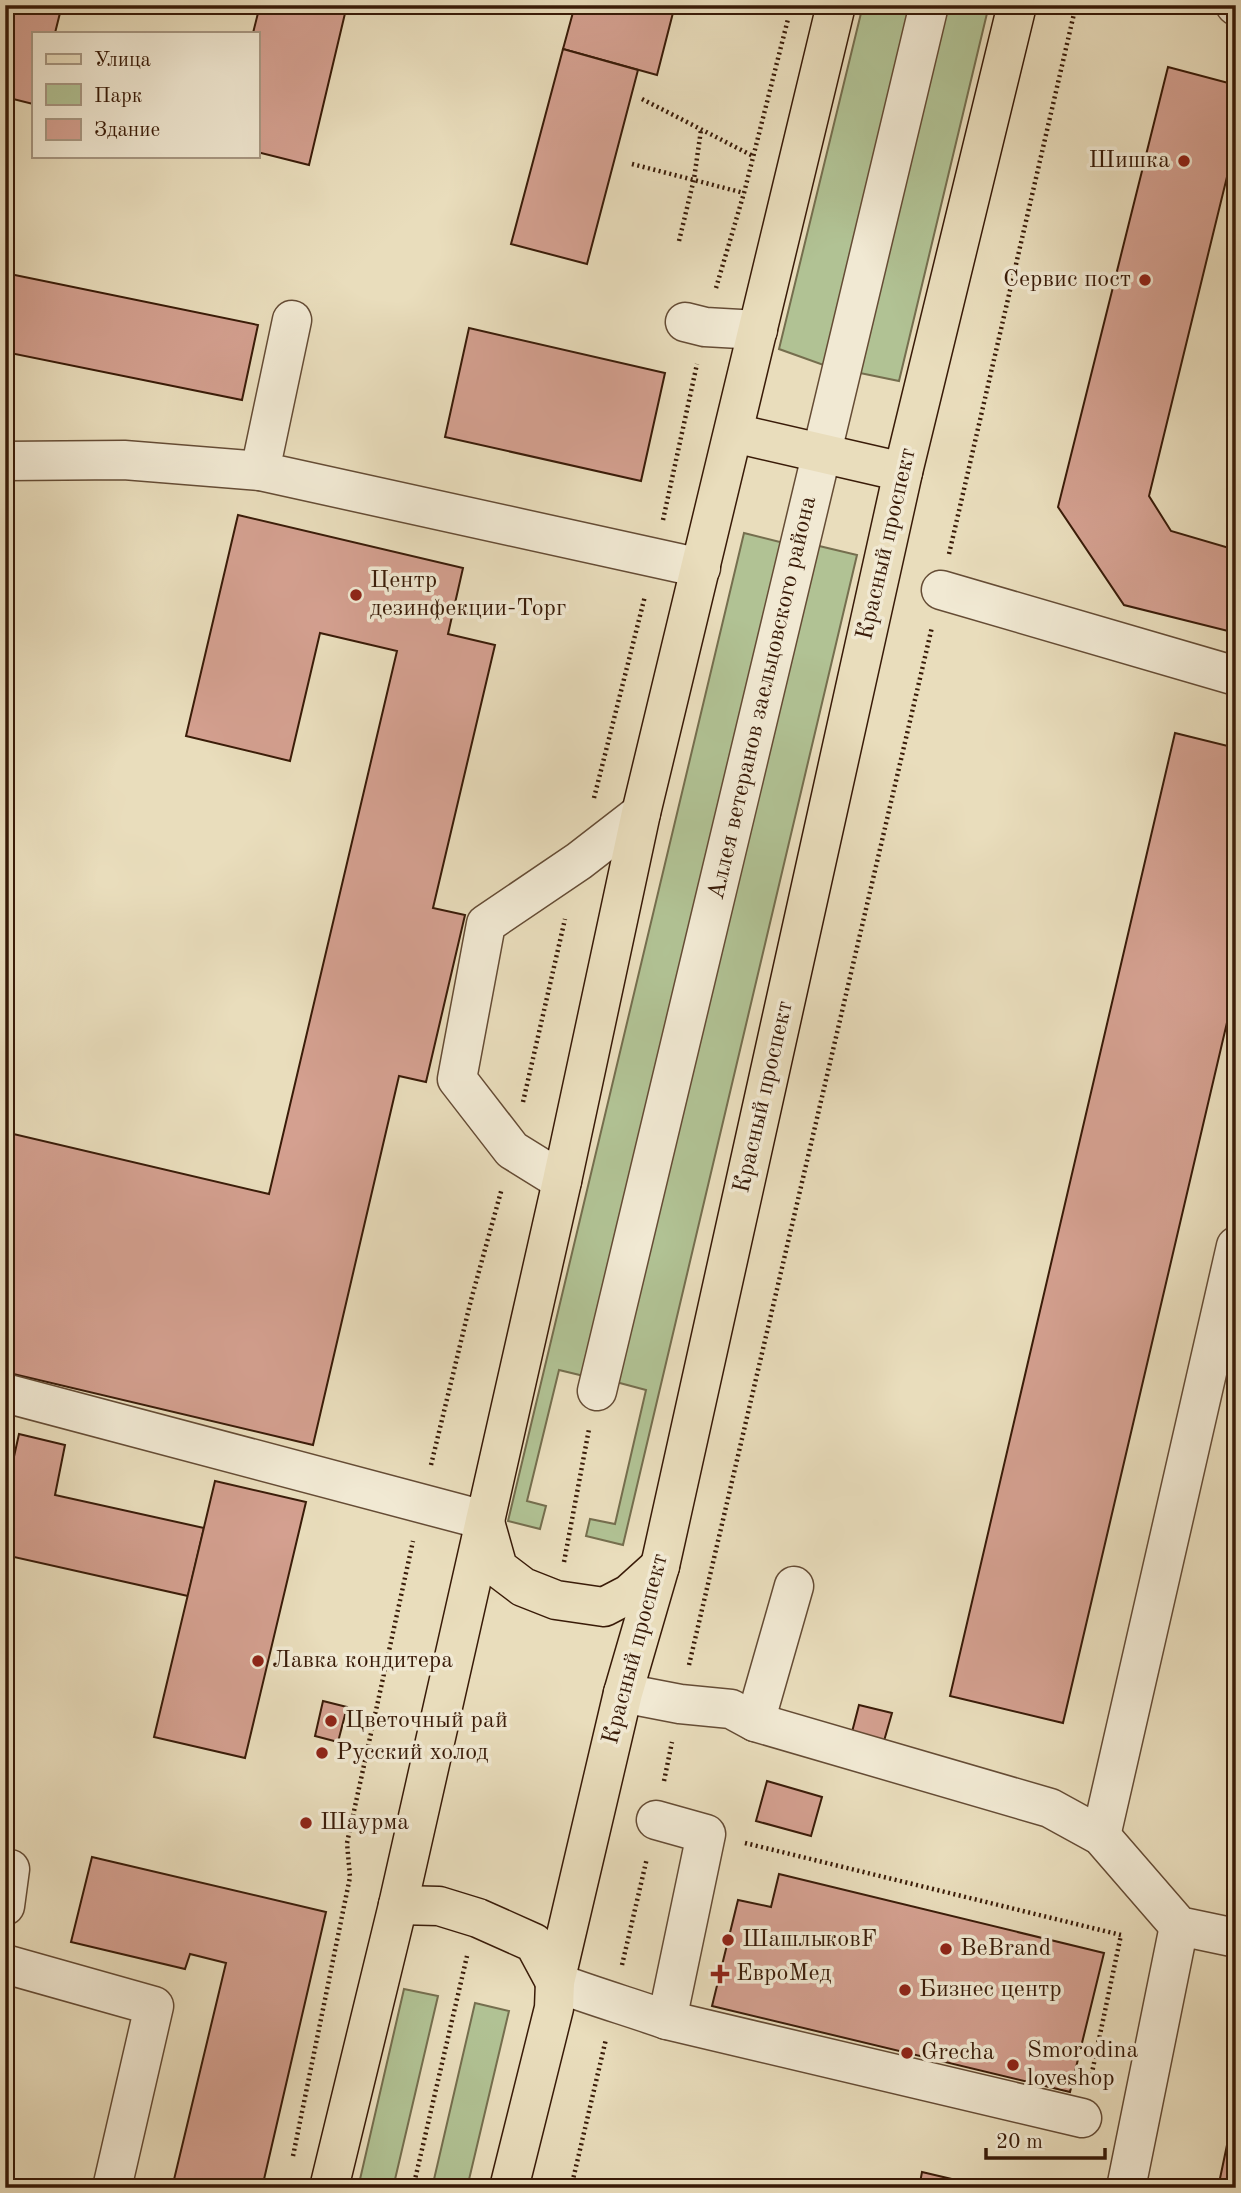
<svg xmlns="http://www.w3.org/2000/svg" width="1241" height="2193" viewBox="0 0 1241 2193" font-family="'Old Standard TT',serif">
<style>
.green{fill:#b1c294;stroke:#756e4e;stroke-width:2}
.building{fill:#d4a090;stroke:#391b08;stroke-width:2}
.lines{fill:none;stroke-linecap:round;stroke-linejoin:round}
.minor-casing{stroke:#654c35;stroke-width:41}
.major-casing{stroke:#391b08;stroke-width:41}
.path{stroke:#391b08;stroke-width:4.5;stroke-dasharray:2 3.5;stroke-linecap:butt}
.minor{stroke:#f1e9d3;stroke-width:38}
.major{stroke:#e9ddbc;stroke-width:38}
.poi-dot{fill:#8f2418;stroke:#f1e9d3;stroke-width:2.5}
.labels{text-anchor:middle;dominant-baseline:central;stroke-width:7;stroke-linejoin:round;paint-order:stroke}
.poi-label{font-size:24px;fill:#391b08;stroke:#f1e9d3;text-anchor:start}
.street-label{font-size:24px;fill:#391b08;stroke:#f1e9d3}
</style>
<rect width="100%" height="100%" fill="#e9ddbc"/>
<filter id="stains"><feTurbulence type="fractalNoise" baseFrequency=".00286" numOctaves="4"/><feColorMatrix values="0 0 0 0 .2 0 0 0 0 .09 0 0 0 0 .02 0 0 0 .5 -.17"/></filter>
<radialGradient id="worn" r=".72"><stop offset=".6" stop-color="#630" stop-opacity="0"/><stop offset="1" stop-color="#630" stop-opacity=".3"/></radialGradient>
<g class="green">
<path d="M863,5H914L829,367L779,349Z"/>
<path d="M940,5H989L899,381L855,372Z"/>
<path d="M744,533L788,544L588,1377L559,1370L527,1501L546,1506L540,1529L508,1521Z"/>
<path d="M815,545L857,555L623,1545L586,1536L590,1519L615,1524L646,1390L616,1382Z"/>
<path d="M404,1989L438,1996L393,2188H358Z"/>
<path d="M475,2003L509,2011L467,2188H432Z"/>
</g>
<g class="building">
<path d="M5,5H62L55,33H33V104L5,97Z"/>
<path d="M260,5H347L309,165L257,152V33H253Z"/>
<path d="M575,5H675L657,75L563,49Z"/>
<path d="M563,49L638,70L587,264L511,244Z"/>
<path d="M1168,67L1236,85V140L1149,496L1171,531L1236,550V633L1124,605L1058,507Z"/>
<path d="M5,273L258,325L242,400L5,352Z"/>
<path d="M469,328L665,373L641,481L445,437Z"/>
<path d="M238,515L463,568L448,634L495,645L433,908L465,915L426,1082L399,1076L313,1445L5,1372V1132L269,1194L397,651L320,633L290,761L186,736Z"/>
<path d="M1175,733L1236,748V984L1063,1723L950,1696Z"/>
<path d="M19,1434L65,1445L55,1495L204,1528L188,1596L5,1555V1497Z"/>
<path d="M215,1481L306,1502L245,1758L154,1737Z"/>
<path d="M323,1701L347,1707L338,1742L315,1736Z"/>
<path d="M859,1705L892,1713L884,1741L852,1732Z"/>
<path d="M767,1781L822,1797L811,1836L756,1821Z"/>
<path d="M92,1857L326,1912L262,2188H172L226,1963L190,1954L185,1969L71,1942Z"/>
<path d="M779,1874L1104,1953L1070,2092L712,2006L738,1900L771,1907Z"/>
<path d="M1236,2102V2188H1218Z"/>
<path d="M922,2172L990,2188H919Z"/>
</g>
<g class="lines">
<g class="minor-casing">
<g id="minor">
<path d="M1235,5L1236,6"/>
<path d="M292,320L260,471L701,568"/>
<path d="M685,322L705,327L758,330"/>
<path d="M5,461L124,460L260,471"/>
<path d="M941,590L1236,676"/>
<path d="M562,1181L512,1150L457,1079L486,924L579,861L641,813"/>
<path d="M597,1391L929,5"/>
<path d="M5,1393L484,1520"/>
<path d="M623,1693L680,1704L731,1709L755,1722L1050,1808L1101,1836L1179,1926L1236,1938"/>
<path d="M755,1722L794,1586"/>
<path d="M1101,1836L1236,1246"/>
<path d="M5,1906L10,1869"/>
<path d="M5,1964L154,2006L112,2188"/>
<path d="M555,1982C592,1996 630,2007 667,2020L706,1834L656,1820"/>
<path d="M667,2020L1082,2118"/>
<path d="M1126,2188L1179,1926"/>
</g>
</g>
<g class="major-casing">
<g id="major">
<path d="M734,433L903,472"/>
<path d="M485,1522L498,1568L523,1587L556,1600L604,1607L629,1594L660,1566"/>
<path d="M398,1905L439,1906L478,1918L534,1943L555,1982"/>
<path d="M329,2188L398,1905L562,1181L641,813L836,5"/>
<path d="M509,2188L554,2008L555,1982L623,1693L660,1566L903,472L1017,5"/>
</g>
</g>
<g class="path">
<path d="M642,99L753,156"/>
<path d="M632,164L744,193"/>
<path d="M679,241L694,179L701,130"/>
<path d="M716,288L744,193L788,19"/>
<path d="M663,520L697,364"/>
<path d="M949,554L1076,5"/>
<path d="M594,798L645,596"/>
<path d="M523,1102L565,919"/>
<path d="M431,1465L471,1300L502,1188"/>
<path d="M564,1562L589,1429"/>
<path d="M689,1665L932,627"/>
<path d="M664,1781L672,1742"/>
<path d="M745,1843L1121,1935L1090,2082"/>
<path d="M622,1965L647,1858"/>
<path d="M293,2156L350,1877L347,1843L413,1541"/>
<path d="M413,2188L467,1956"/>
<path d="M571,2188L606,2039"/>
</g>
<use href="#minor" class="minor"/>
<use href="#major" class="major"/>
</g>
<g class="poi-dot">
<circle cx="1184" cy="161" r="7"/>
<circle cx="1145" cy="280" r="7"/>
<circle cx="356" cy="595" r="7"/>
<circle cx="258" cy="1661" r="7"/>
<circle cx="331" cy="1721" r="7"/>
<circle cx="322" cy="1753" r="7"/>
<circle cx="306" cy="1823" r="7"/>
<circle cx="728" cy="1940" r="7"/>
<circle cx="946" cy="1949" r="7"/>
<path d="M716.5 1963.5h7v7h7v7h-7v7h-7v-7h-7v-7h7z"/>
<circle cx="905" cy="1990" r="7"/>
<circle cx="907" cy="2053" r="7"/>
<circle cx="1013" cy="2065" r="7"/>
</g>
<g class="labels">
<g class="poi-label">
<text x="1170" y="161" text-anchor="end">Шишка</text>
<text x="1131" y="280" text-anchor="end">Сервис пост</text>
<text x="370" y="581">Центр<tspan x="370" dy="28">дезинфекции-Торг</tspan></text>
<text x="272" y="1661">Лавка кондитера</text>
<text x="345" y="1721">Цветочный рай</text>
<text x="336" y="1753">Русский холод</text>
<text x="320" y="1823">Шаурма</text>
<text x="742" y="1940">ШашлыковF</text>
<text x="960" y="1949">BeBrand</text>
<text x="736" y="1974">ЕвроМед</text>
<text x="919" y="1990">Бизнес центр</text>
<text x="1027" y="2051">Smorodina<tspan x="1027" dy="28">loveshop</tspan></text>
<text x="921" y="2053">Grecha</text>
</g>
<g class="street-label">
<text transform="translate(887 544) rotate(-77)">Красный проспект</text>
<text transform="translate(763 698) rotate(-77)">Аллея ветеранов заельцовского района</text>
<text transform="translate(764 1097) rotate(-77)">Красный проспект</text>
<text transform="translate(636 1649) rotate(-75)">Красный проспект</text>
</g>
</g>
<rect width="1241" height="2193" fill="none" stroke="#e9ddbc" stroke-width="28"/>
<rect x="7" y="7" width="1227" height="2179" fill="none" stroke="#391b08" stroke-width="3.5"/>
<rect x="14" y="14" width="1213" height="2165" fill="none" stroke="#391b08" stroke-width="2"/>
<rect x="32" y="32" width="228" height="126" fill="#f1e9d3" stroke="#a79782" stroke-width="2"/>
<rect x="46" y="54" width="35" height="10" fill="#e9ddbc" stroke="#a79782" stroke-width="2"/>
<text x="94" y="66" font-size="21" fill="#391b08">Улица</text>
<rect x="46" y="84" width="35" height="21" fill="#b1c294" stroke="#a79782" stroke-width="2"/>
<text x="94" y="102" font-size="21" fill="#391b08">Парк</text>
<rect x="46" y="119" width="35" height="21" fill="#d4a090" stroke="#a79782" stroke-width="2"/>
<text x="94" y="136" font-size="21" fill="#391b08">Здание</text>
<path d="M986 2148v10h119v-10" fill="none" stroke="#391b08" stroke-width="3.5"/>
<text x="996" y="2148" font-size="21" fill="#391b08" stroke="#f1e9d3" stroke-width="5" paint-order="stroke">20 m</text>
<rect width="100%" height="100%" filter="url(#stains)"/>
<rect width="100%" height="100%" fill="url(#worn)"/>
</svg>
